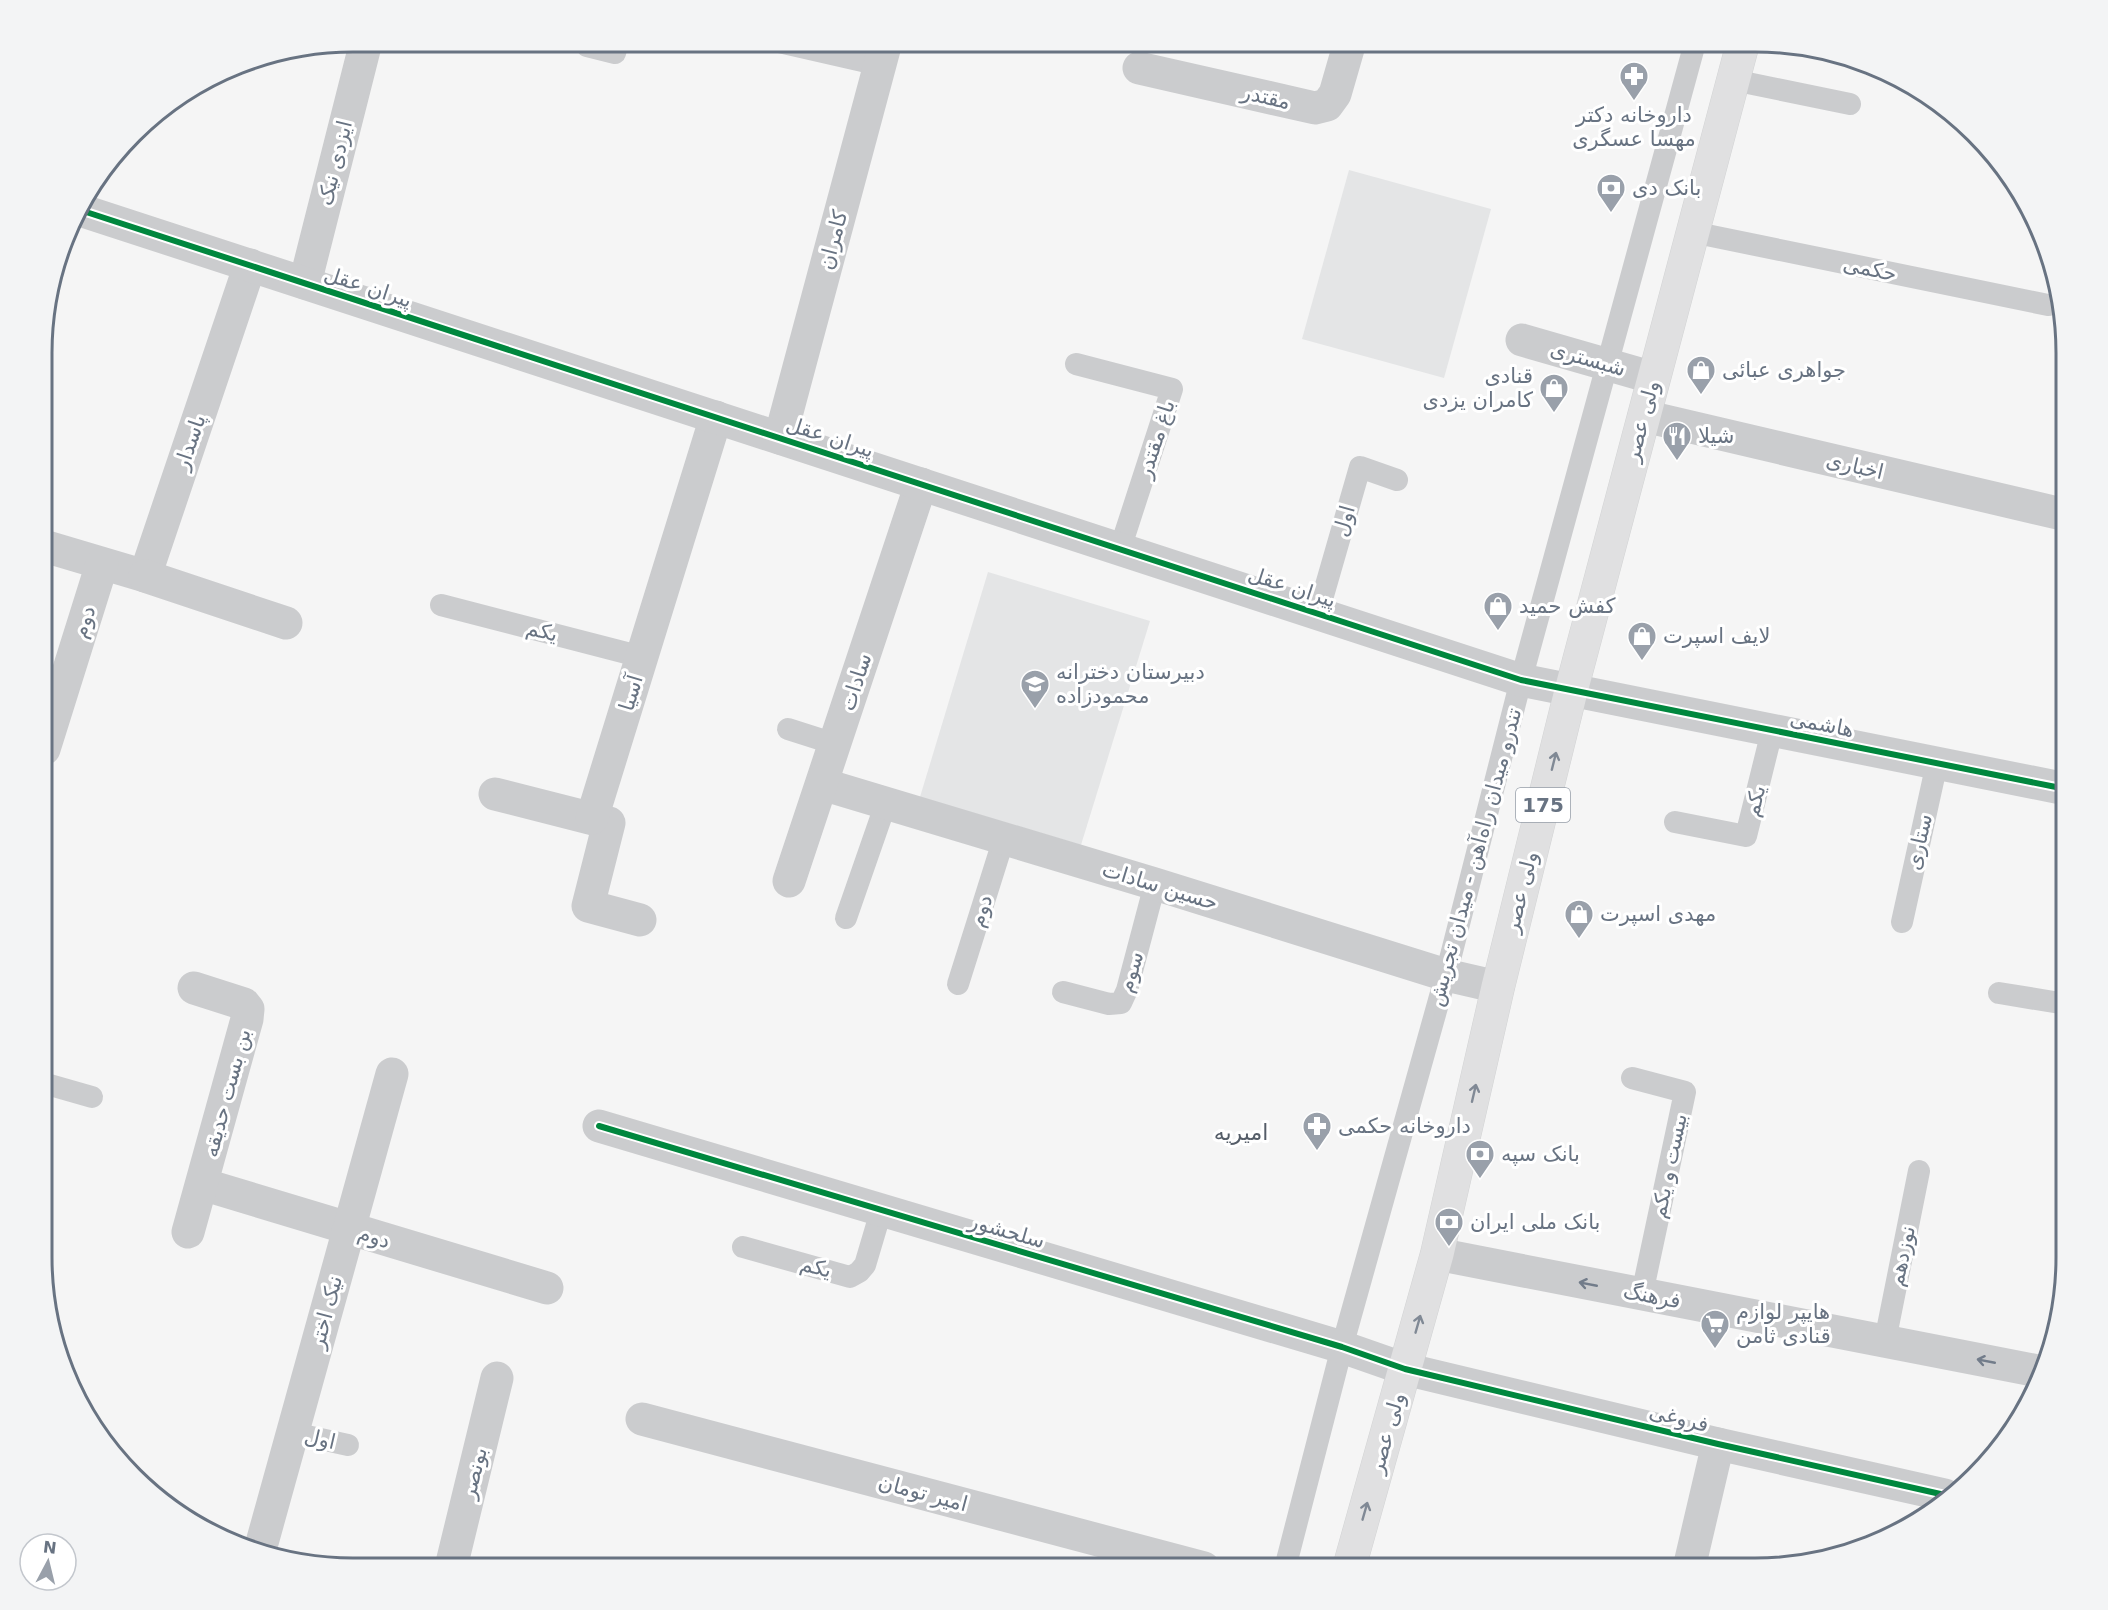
<svg xmlns="http://www.w3.org/2000/svg" width="2108" height="1610" viewBox="0 0 2108 1610" font-family="'DejaVu Sans',Cairo,sans-serif">
<style>
.built{fill:#e4e5e6}
.lines{fill:none;stroke-linecap:round;stroke-linejoin:round}
.primary-casing{stroke:#d2d3d4;stroke-width:34}
.service{stroke:#cbccce;stroke-width:22}
.minor{stroke:#cbccce;stroke-width:33}
.tertiary{stroke:#cbccce;stroke-width:33}
.primary{stroke:#e0e0e1;stroke-width:33}
.cycleway-casing{stroke:#fff;stroke-width:10}
.cycleway{stroke:#00873e;stroke-width:6}
.oneway{stroke:#808995}
.oneway2{stroke:#727c8a}
.labels{text-anchor:middle;dominant-baseline:central;stroke-width:6;stroke-linejoin:round;paint-order:stroke}
.shield{fill:#fff;stroke:#959da8;stroke-width:1.5}
.shield-label{font-size:20px;font-weight:bold;fill:#687382}
.street-label{font-size:21px;fill:#687382;stroke:#fff}
.poi-label{font-size:21px;fill:#687382;stroke:#fff;text-anchor:start}
.neighbourhood-label{font-size:22px;fill:#555d68;stroke:#fff}
.rim{fill:none;stroke:#687382;stroke-width:3}
</style>
<rect width="100%" height="100%" fill="#f5f5f5"/>
<g class="built">
<path d="M1349,170L1491,209L1444,378L1302,339Z"/>
<path d="M988,572L1150,621L1081,845L920,797Z"/>
</g>
<g class="lines">
<g class="primary-casing">
<path id="primary" d="M1349,1568L1437,1254L1498,987L1571,691L1743,43"/>
</g>
<g class="service">
<path d="M779,42L880,65"/>
<path d="M587,46L615,53L618,42"/>
<path d="M1733,80L1850,104"/>
<path d="M1692,232L2048,305"/>
<path d="M1076,364L1172,389L1120,549"/>
<path d="M441,605L642,657"/>
<path d="M1318,613L1360,467L1397,480"/>
<path d="M788,729L835,744"/>
<path d="M1675,822L1746,836L1772,731"/>
<path d="M846,918L886,803"/>
<path d="M1902,922L1937,763"/>
<path d="M958,984L1004,838"/>
<path d="M1063,992L1109,1004L1121,1003L1127,990L1155,884"/>
<path d="M1999,993L2066,1004"/>
<path d="M1632,1078L1685,1092L1642,1294"/>
<path d="M43,1083L92,1097"/>
<path d="M743,1247L850,1277L859,1272L865,1265L881,1211"/>
<path d="M1885,1341L1919,1171"/>
<path d="M293,1433L348,1445"/>
<path d="M1285,1568L1342,1347L1446,975L1521,680L1695,43"/>
</g>
<g class="minor">
<path d="M1139,68L1315,108L1327,105L1335,94L1350,42"/>
<path d="M305,283L366,42"/>
<path d="M1522,340L1654,378"/>
<path d="M1644,416L2066,515"/>
<path d="M780,438L886,42"/>
<path d="M44,546L145,576L250,265"/>
<path d="M145,576L286,623"/>
<path d="M44,749L102,564"/>
<path d="M822,784L1155,884L1446,975L1498,987"/>
<path d="M495,794L609,823L588,906L640,920"/>
<path d="M592,818L716,417"/>
<path d="M789,881L921,484"/>
<path d="M599,1126L1342,1347L1405,1369L1718,1444L1945,1495"/>
<path d="M202,1184L547,1288"/>
<path d="M188,1232L247,1019L248,1009L244,1004L194,988"/>
<path d="M642,1419L1204,1568"/>
<path d="M260,1550L392,1074"/>
<path d="M451,1567L497,1378"/>
<path d="M1689,1568L1718,1444"/>
</g>
<g class="tertiary">
<path d="M80,210L1521,680L2066,789"/>
<path d="M1437,1254L2043,1372"/>
</g>
<use href="#primary" class="primary"/>
<g class="cycleway-casing">
<g id="cycleway">
<path d="M80,210L1521,680L2066,789"/>
<path d="M599,1126L1342,1347L1405,1369L1718,1444L1945,1495"/>
</g>
</g>
<use href="#cycleway" class="cycleway"/>
</g>
<defs><path id="oneway-shaft" d="M-6 0H5M1.5-3L5.5 0L1.5 3" fill="none" stroke-width="1.6" stroke-linecap="round" stroke-linejoin="round" transform="scale(1.5)"/></defs>
<g class="oneway">
<use href="#oneway-shaft" transform="translate(1554 761) rotate(-76)"/>
<use href="#oneway-shaft" transform="translate(1474 1093) rotate(-77)"/>
<use href="#oneway-shaft" transform="translate(1418 1324) rotate(-74)"/>
<use href="#oneway-shaft" transform="translate(1365 1511) rotate(-74)"/>
</g>
<g class="oneway2">
<use href="#oneway-shaft" transform="translate(1588 1284) rotate(-169)"/>
<use href="#oneway-shaft" transform="translate(1986 1361) rotate(-169)"/>
</g>
<defs>
<g id="pharmacy-pin" transform="scale(1.5)"><path d="M0 17L-7.5 6A9.5 9.5 0 1 1 7.5 6Z" fill="#99a0aa" stroke="#fff"/><path d="M-2-6h4v4h4v4h-4v4h-4v-4h-4v-4h4Z" fill="#fff"/></g>
<g id="bank-pin" transform="scale(1.5)"><path d="M0 17L-7.5 6A9.5 9.5 0 1 1 7.5 6Z" fill="#99a0aa" stroke="#fff"/><path d="M-6-4H6V4H-6ZM0-2.3a2.3 2.3 0 1 0 0 4.6a2.3 2.3 0 1 0 0-4.6Z" fill="#fff"/></g>
<g id="shop-pin" transform="scale(1.5)"><path d="M0 17L-7.5 6A9.5 9.5 0 1 1 7.5 6Z" fill="#99a0aa" stroke="#fff"/><path d="M-5-2.5h2.3a2.7 3.5 0 0 1 5.4 0H5L5.5 6h-11ZM-1.5-2.5h3a1.5 2.3 0 0 0-3 0Z" fill="#fff"/></g>
<g id="restaurant-pin" transform="scale(1.5)"><path d="M0 17L-7.5 6A9.5 9.5 0 1 1 7.5 6Z" fill="#99a0aa" stroke="#fff"/><path d="M-5-6h1v4h1v-4h1v4h1v-4h1v5L-1.5 .5V6h-2V.5L-5-1ZM5-6V6H3V1.5H1.5Q1.5-4 5-6Z" fill="#fff"/></g>
<g id="school-pin" transform="scale(1.5)"><path d="M0 17L-7.5 6A9.5 9.5 0 1 1 7.5 6Z" fill="#99a0aa" stroke="#fff"/><path d="M0-5L7-2L0 1L-7-2ZM-4 1L0 2.5L4 1V4Q0 6-4 4Z" fill="#fff"/></g>
<g id="supermarket-pin" transform="scale(1.5)"><path d="M0 17L-7.5 6A9.5 9.5 0 1 1 7.5 6Z" fill="#99a0aa" stroke="#fff"/><path d="M-6-5.5h2.5l.6 2H6L4.5 2H-2.5L-4.4-4H-6ZM-1.5 3.2a1.3 1.3 0 1 0 .1 0ZM3 3.2a1.3 1.3 0 1 0 .1 0Z" fill="#fff"/></g>
</defs>
<g fill-rule="evenodd">
<use href="#pharmacy-pin" x="1634" y="76"/>
<use href="#bank-pin" x="1611" y="188"/>
<use href="#shop-pin" x="1701" y="370"/>
<use href="#shop-pin" x="1554" y="388"/>
<use href="#restaurant-pin" x="1677" y="436"/>
<use href="#shop-pin" x="1498" y="606"/>
<use href="#shop-pin" x="1642" y="636"/>
<use href="#school-pin" x="1035" y="684"/>
<use href="#shop-pin" x="1579" y="914"/>
<use href="#pharmacy-pin" x="1317" y="1126"/>
<use href="#bank-pin" x="1480" y="1154"/>
<use href="#bank-pin" x="1449" y="1222"/>
<use href="#supermarket-pin" x="1715" y="1324"/>
</g>
<g class="labels">
<rect class="shield" x="1516" y="788" width="54" height="34" rx="4.5"/>
<g class="shield-label">
<text x="1543" y="805">175</text>
</g>
<g class="street-label">
<text transform="translate(1266 97) rotate(13)">مقتدر</text>
<text transform="translate(335 163) rotate(-76)">ایزدی نیک</text>
<text transform="translate(833 240) rotate(-75)">کامران</text>
<text transform="translate(1870 269) rotate(12)">حکمی</text>
<text transform="translate(368 287) rotate(18)">پیران عقل</text>
<text transform="translate(1588 359) rotate(16)">شبستری</text>
<text transform="translate(1642 421) rotate(-75)">ولی عصر</text>
<text transform="translate(830 437) rotate(18)">پیران عقل</text>
<text transform="translate(1156 439) rotate(-72)">باغ مقتدر</text>
<text transform="translate(190 442) rotate(-71)">پاسدار</text>
<text transform="translate(1855 466) rotate(13)">اخباری</text>
<text transform="translate(1344 521) rotate(-74)">اول</text>
<text transform="translate(1292 587) rotate(18)">پیران عقل</text>
<text transform="translate(84 622) rotate(-72)">دوم</text>
<text transform="translate(542 631) rotate(14)">یکم</text>
<text transform="translate(856 682) rotate(-72)">سادات</text>
<text transform="translate(631 693) rotate(-73)">آسیا</text>
<text transform="translate(1822 724) rotate(11)">هاشمی</text>
<text transform="translate(1755 801) rotate(-76)">یکم</text>
<text transform="translate(1919 842) rotate(-77)">ستاری</text>
<text transform="translate(1475 857) rotate(-75)">تندرو میدان راه‌آهن - میدان تجریش</text>
<text transform="translate(1160 886) rotate(17)">حسین سادات</text>
<text transform="translate(1521 892) rotate(-76)">ولی عصر</text>
<text transform="translate(981 911) rotate(-73)">دوم</text>
<text transform="translate(1131 972) rotate(-73)">سوم</text>
<text transform="translate(227 1093) rotate(-75)">بن بست حدیقه</text>
<text transform="translate(1669 1166) rotate(-78)">بیست و یکم</text>
<text transform="translate(1007 1231) rotate(16)">سلحشور</text>
<text transform="translate(374 1237) rotate(17)">دوم</text>
<text transform="translate(1902 1256) rotate(-78)">نوزدهم</text>
<text transform="translate(816 1267) rotate(15)">یکم</text>
<text transform="translate(1652 1296) rotate(11)">فرهنگ</text>
<text transform="translate(326 1312) rotate(-75)">نیک اختر</text>
<text transform="translate(1679 1418) rotate(14)">فروغی</text>
<text transform="translate(1387 1433) rotate(-74)">ولی عصر</text>
<text transform="translate(320 1439) rotate(13)">اول</text>
<text transform="translate(474 1473) rotate(-76)">بونصر</text>
<text transform="translate(923 1493) rotate(15)">امیر تومان</text>
</g>
<g class="poi-label">
<text x="1634" y="115" text-anchor="middle">داروخانه دکتر<tspan x="1634" dy="24">مهسا عسگری</tspan></text>
<text x="1632" y="188">بانک دی</text>
<text x="1722" y="370">جواهری عبائی</text>
<text x="1533" y="376" text-anchor="end">قنادی<tspan x="1533" dy="24">کامران یزدی</tspan></text>
<text x="1698" y="436">شیلا</text>
<text x="1519" y="606">کفش حمید</text>
<text x="1663" y="636">لایف اسپرت</text>
<text x="1056" y="672">دبیرستان دخترانه<tspan x="1056" dy="24">محمودزاده</tspan></text>
<text x="1600" y="914">مهدی اسپرت</text>
<text x="1338" y="1126">داروخانه حکمی</text>
<text x="1501" y="1154">بانک سپه</text>
<text x="1470" y="1222">بانک ملی ایران</text>
<text x="1736" y="1312">هایپر لوازم<tspan x="1736" dy="24">قنادی ثامن</tspan></text>
</g>
<g class="neighbourhood-label">
<text x="1241" y="1132">امیریه</text>
</g>
</g>
<path d="M0 0H2108V1610H0ZM353 52H1755A301 301 0 0 1 2056 353V1257A301 301 0 0 1 1755 1558H353A301 301 0 0 1 52 1257V353A301 301 0 0 1 353 52Z" fill="#f3f4f5" fill-rule="evenodd"/>
<path class="rim" d="M353 52H1755A301 301 0 0 1 2056 353V1257A301 301 0 0 1 1755 1558H353A301 301 0 0 1 52 1257V353A301 301 0 0 1 353 52Z"/>
<g transform="translate(48 1562) rotate(7)"><circle r="28" fill="#ffffff" stroke="#c3c7cd" stroke-width="1.5"/>
<path d="M0-4.5L10 22L0 15L-10 22Z" fill="#99a0aa"/>
<text y="-9" font-size="16" font-weight="bold" text-anchor="middle" fill="#687382">N</text>
</g>
</svg>
